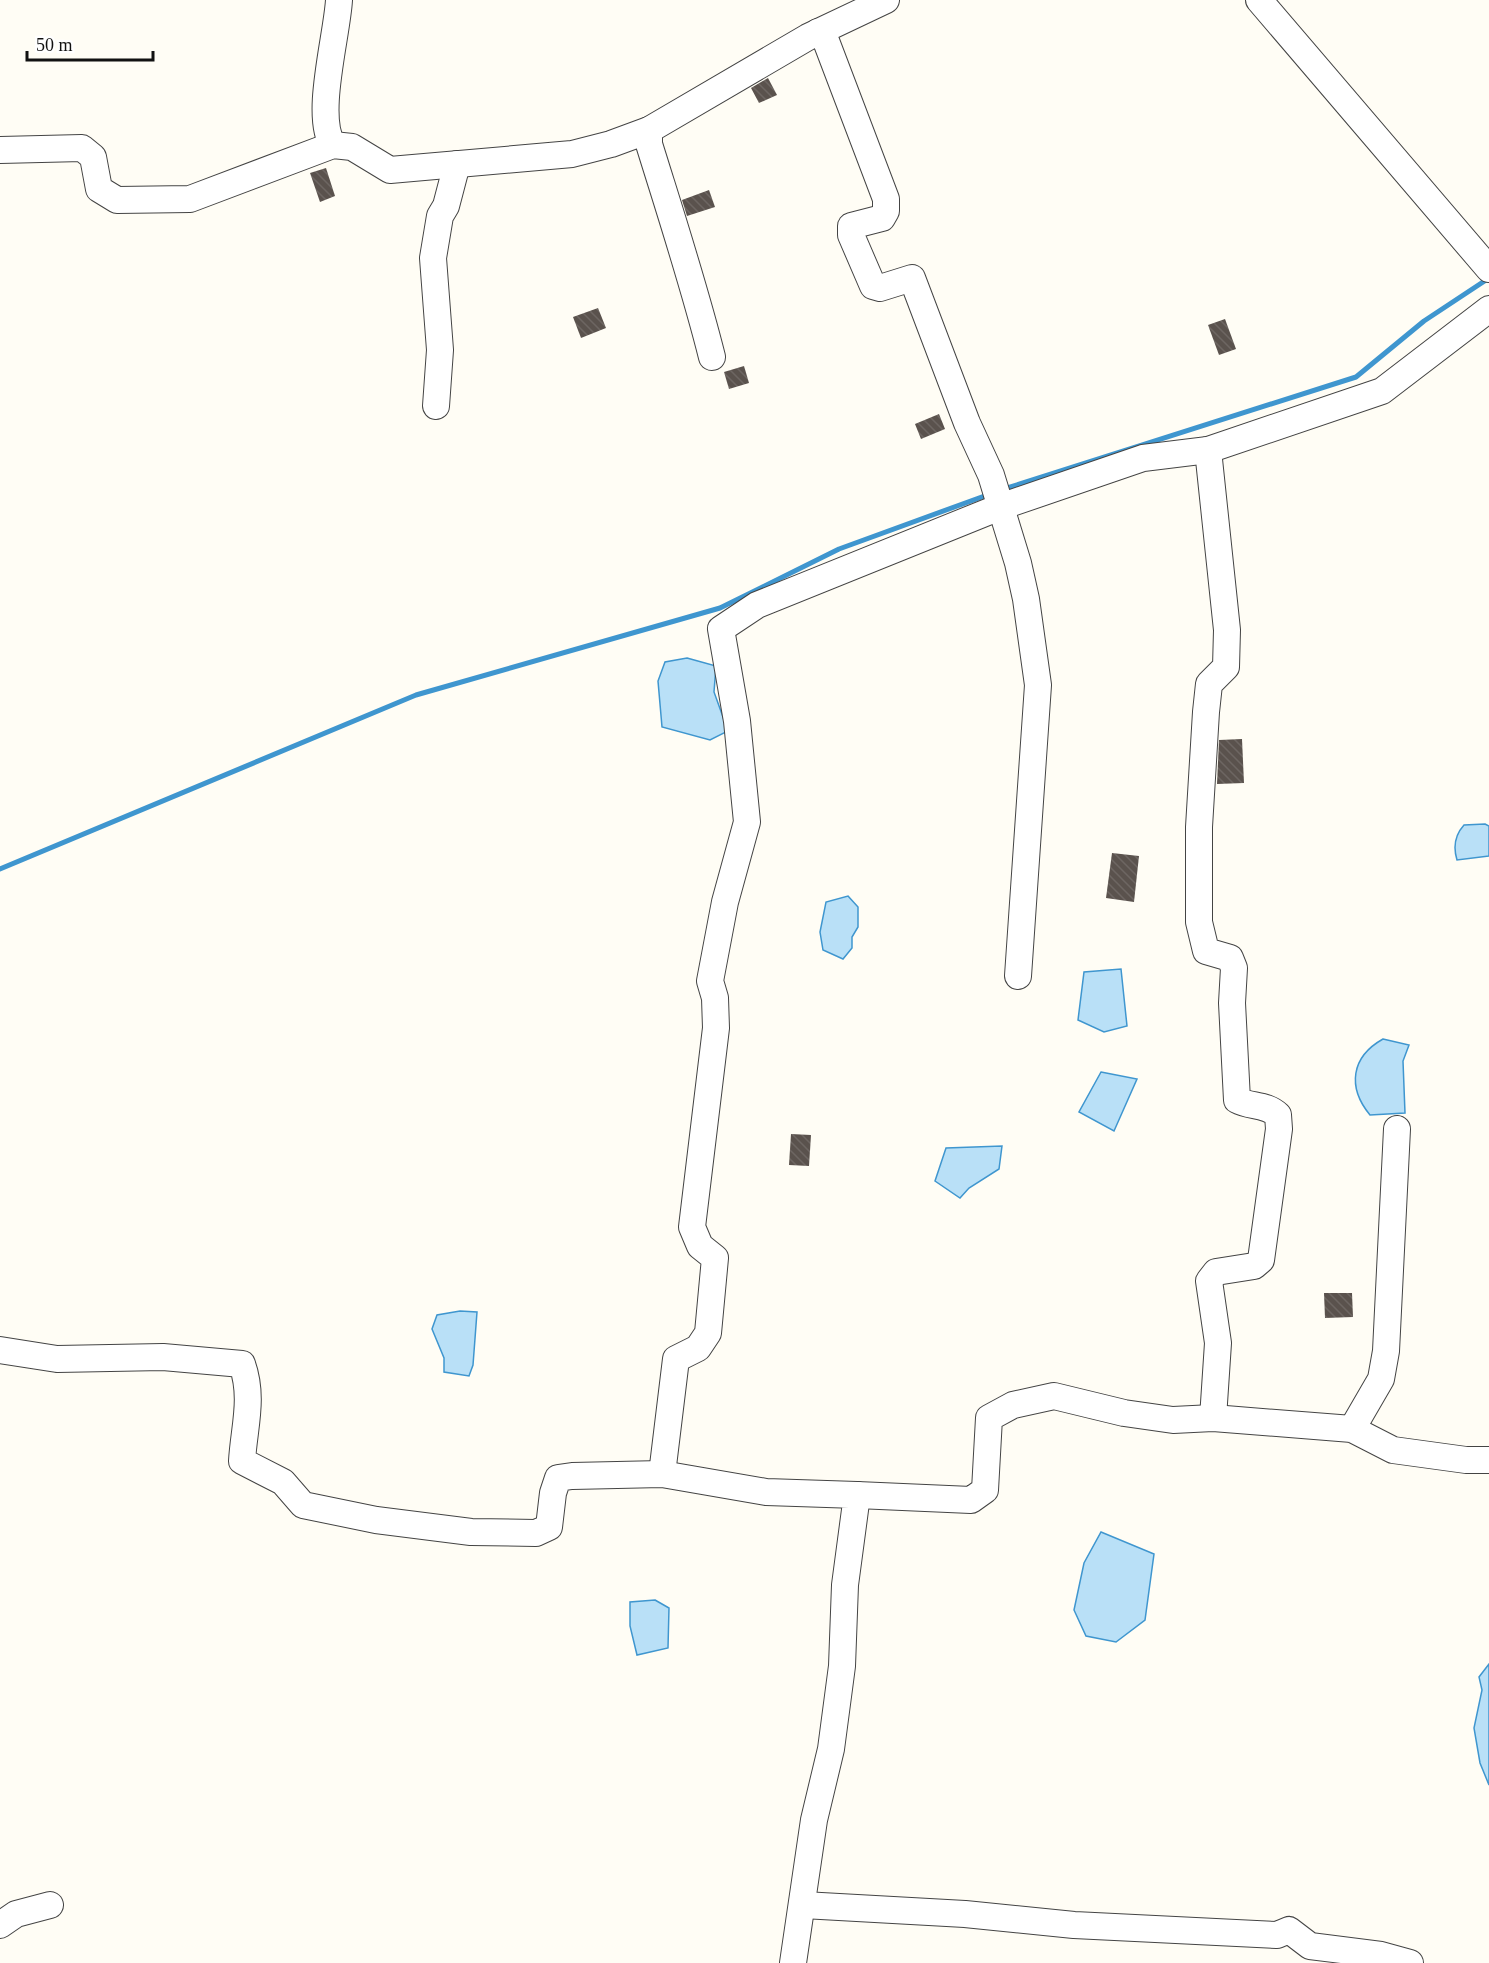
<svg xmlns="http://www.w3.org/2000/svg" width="1489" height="1963" viewBox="0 0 1489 1963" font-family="Georgia,serif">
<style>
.water{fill:#b9e0f7;stroke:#3f96cf;stroke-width:1.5}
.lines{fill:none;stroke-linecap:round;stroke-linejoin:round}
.stream{stroke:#3f96cf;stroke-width:5}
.building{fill:url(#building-back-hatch)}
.minor-casing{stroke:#444;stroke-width:28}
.minor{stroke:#fff;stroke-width:26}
</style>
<defs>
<pattern id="building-back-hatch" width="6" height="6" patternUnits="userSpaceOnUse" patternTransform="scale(1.5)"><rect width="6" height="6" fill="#5a524d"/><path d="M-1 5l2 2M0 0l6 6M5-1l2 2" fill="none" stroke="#6d6662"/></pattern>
</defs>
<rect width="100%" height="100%" fill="#fffdf5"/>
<g class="water">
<path d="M687,658L716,666L714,692L728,731L710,740L662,727L658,681L665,662Z"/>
<path d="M1485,824L1489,826V856L1457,860C1453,847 1455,835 1464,825Z"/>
<path d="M848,896L858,907V927L852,937V948L843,959L823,950L820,932L826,902Z"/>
<path d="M1121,969L1127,1026L1104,1032L1078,1020L1084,972Z"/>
<path d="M1383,1039L1409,1045L1403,1061L1405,1113L1370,1115C1347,1087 1351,1057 1383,1039Z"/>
<path d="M1101,1072L1137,1079L1114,1131L1079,1112Z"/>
<path d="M1002,1146L999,1169L969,1188L960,1198L935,1181L946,1148Z"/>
<path d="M460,1311L477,1312L473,1365L469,1376L444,1372V1358L432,1329L437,1315Z"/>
<path d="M1101,1532L1154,1554L1145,1620L1116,1642L1086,1636L1074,1610L1084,1563Z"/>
<path d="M655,1600L669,1608L668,1648L637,1655L630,1626V1602Z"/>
<path d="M1489,1664V1785L1480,1763L1474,1728L1482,1690L1479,1677Z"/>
</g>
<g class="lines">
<g class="stream">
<path d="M1004,489L1356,377L1424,321L1489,278"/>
<path d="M0,869L416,695L720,608L839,549L990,494"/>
</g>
</g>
<g class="building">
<path d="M768,78L777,95L759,103L751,88Z"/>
<path d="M326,168L335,196L320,202L310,173Z"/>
<path d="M709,190L715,207L687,216L682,200Z"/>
<path d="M598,308L606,328L581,338L573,317Z"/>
<path d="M1225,319L1236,349L1219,355L1208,325Z"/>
<path d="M744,366L749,383L729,389L724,372Z"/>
<path d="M939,414L945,429L921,439L915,424Z"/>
<path d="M1242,739L1244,783L1217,784L1219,740Z"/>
<path d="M1112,853L1139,856L1134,902L1106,898Z"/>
<path d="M791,1134L811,1135L809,1166L789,1165Z"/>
<path d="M1324,1293H1352L1353,1317L1325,1318Z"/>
</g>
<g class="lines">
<g class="minor-casing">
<g id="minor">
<path d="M1259,0L1489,269"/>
<path d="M818,32L826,41L886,199V211L882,218L851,226V235L873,286L880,288L912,278L967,423L991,475L1018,563L1026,599L1038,685L1018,976"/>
<path d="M649,130V144C671,215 694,285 712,357"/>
<path d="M333,145C314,117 337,36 339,0"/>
<path d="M0,150L82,148L93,157L99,189L117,200L190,199L333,145L352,147L390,170L572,154L611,144L649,130L808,37L886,0"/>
<path d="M436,406L440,350L433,258L440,216L446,206L457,164"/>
<path d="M1208,450L1227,630L1226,667L1209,684L1206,712L1199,827V922L1206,951L1230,958L1234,968L1232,1003L1237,1100C1250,1107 1267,1104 1278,1115L1279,1129L1261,1260L1254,1266L1216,1272L1209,1281L1218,1343L1213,1418"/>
<path d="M0,1350L57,1359L163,1357L242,1364C254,1398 244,1427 242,1461L283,1482L303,1505L376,1520L471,1532L536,1533L549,1527L553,1493L558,1478L572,1476L662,1474L766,1492L857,1495L845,1585L842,1666L831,1749L814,1820L793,1963"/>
<path d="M1352,1429L1381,1379L1386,1351L1397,1129"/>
<path d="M662,1474L676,1359L698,1348L708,1333L715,1258L700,1246L692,1227L716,1028L715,998L710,981L725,902L747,822L737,721L721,629L757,605L1000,507L1143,458L1208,450L1382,391L1489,309"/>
<path d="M857,1495L971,1500L985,1490L989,1418L1013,1405L1054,1396L1124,1413L1173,1420L1213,1418L1352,1429L1393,1450L1466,1460H1489"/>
<path d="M803,1905L965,1914L1074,1925L1277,1935L1289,1930L1310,1946L1381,1955L1410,1963"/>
<path d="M0,1925L16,1914L50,1905"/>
</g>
</g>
<use href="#minor" class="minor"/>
</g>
<path d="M27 51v9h126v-9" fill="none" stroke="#111111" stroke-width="3"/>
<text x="36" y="51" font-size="18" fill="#111111" stroke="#ffffff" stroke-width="4.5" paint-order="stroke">50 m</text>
</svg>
